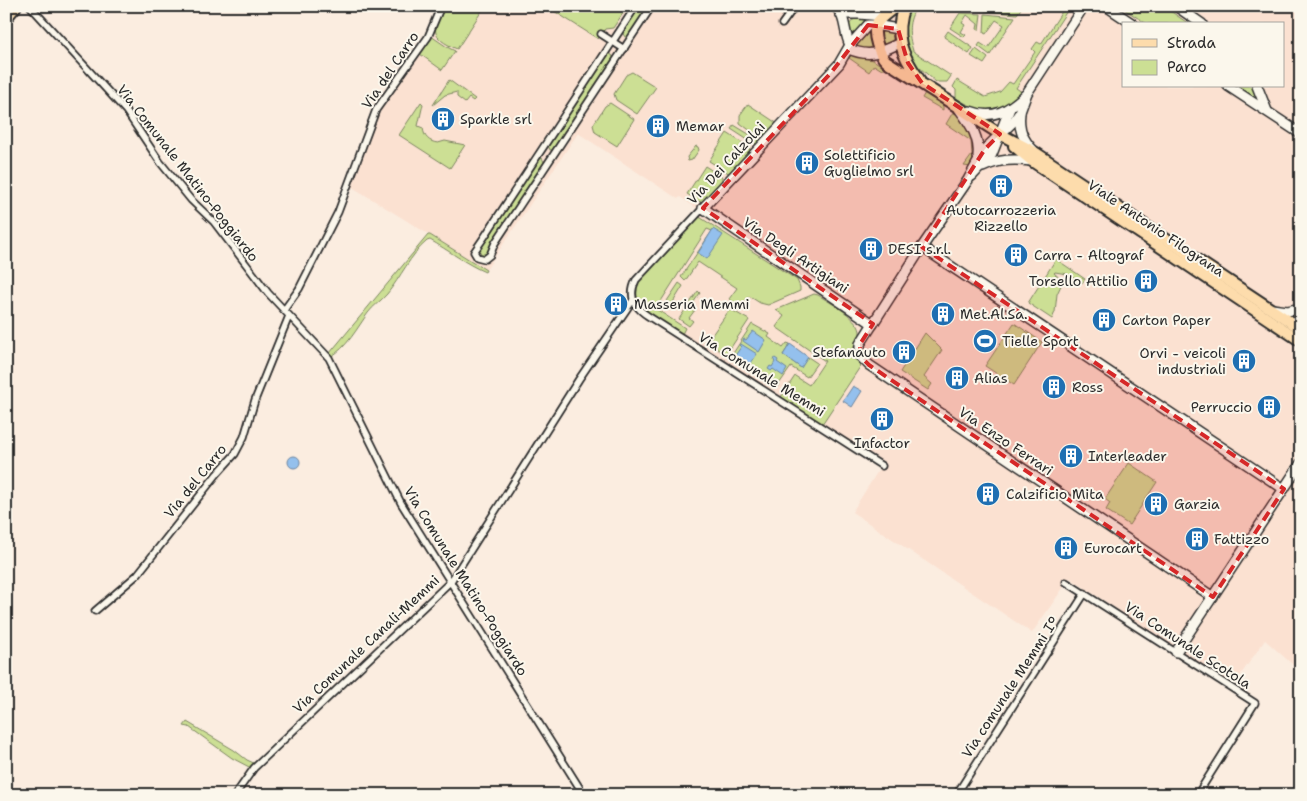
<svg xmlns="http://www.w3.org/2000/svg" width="1307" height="801" viewBox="0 0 1307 801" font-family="'Shantell Sans',sans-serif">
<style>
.built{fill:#fbe1d1;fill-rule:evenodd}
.green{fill:#ccdf94;stroke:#7c8560}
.water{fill:#94c0ed;stroke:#6a849f}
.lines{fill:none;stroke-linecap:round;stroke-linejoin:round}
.street-casing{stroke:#2b2b2b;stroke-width:9}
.secondary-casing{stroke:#2b2b2b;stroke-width:12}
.primary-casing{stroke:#2b2b2b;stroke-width:14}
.street{stroke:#fbf7ec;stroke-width:5.5}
.secondary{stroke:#fbf7ec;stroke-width:9}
.primary{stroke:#fddcac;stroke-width:10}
.marked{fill:#d62828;fill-opacity:0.2;stroke:#d62828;stroke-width:4;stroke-dasharray:10 6;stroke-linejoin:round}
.labels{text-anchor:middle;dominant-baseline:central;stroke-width:4;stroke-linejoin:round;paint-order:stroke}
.street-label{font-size:14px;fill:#2b2b2b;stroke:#fbf7ec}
.poi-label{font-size:14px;fill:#2b2b2b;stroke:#fbf7ec;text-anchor:start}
</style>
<rect width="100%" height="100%" fill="#fbede0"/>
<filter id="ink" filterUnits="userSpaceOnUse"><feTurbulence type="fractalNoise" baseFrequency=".02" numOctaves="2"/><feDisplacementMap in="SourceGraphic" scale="10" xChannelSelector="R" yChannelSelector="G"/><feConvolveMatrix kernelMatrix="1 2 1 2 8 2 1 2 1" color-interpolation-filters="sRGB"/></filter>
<g filter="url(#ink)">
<path class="built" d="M443,6H1301V672L1265,640L1232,687L1070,578L1032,633L852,512L883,463L646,312L638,302L637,287L702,212L680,197L678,199L578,133L486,270L349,185L377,111L407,69ZM1123,24H1283V86H1123Z"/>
<g class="green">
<path d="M443,6H485L457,49C429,37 433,30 443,6Z"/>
<path d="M546,6H628L613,28L605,29L598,39Z"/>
<path d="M639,6H649L629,36L625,37L622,32Z"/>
<path d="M911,6H917C907,22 908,33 913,51L951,76L947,82H936L911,60L904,31L906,16Z"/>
<path d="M985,6H1023L1017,14L985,11Z"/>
<path d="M1059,6L1069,8L1016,88L1022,92C1000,116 982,114 956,98V90L953,87L957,80L985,97L1000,92L1009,82L1013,84L1035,52L1032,49L1037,42L1041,44L1063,10Z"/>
<path d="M1113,6H1163L1189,24H1147L1121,7L1119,11Z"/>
<path d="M960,13L981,14L979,30L977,29L978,24L967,15L962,23L965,25L961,32L966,35L964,37L950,28Z"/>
<path d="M985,14L1015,17L990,55L978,46L980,43L988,48L1004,25L996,20L986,34L984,33Z"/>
<path d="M855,18L869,21L863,24L854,38L850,37L848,26Z"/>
<circle cx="886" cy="38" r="7"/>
<path d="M948,31L973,48L969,54L944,37Z"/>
<path d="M867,32L869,33L875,49L853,48Z"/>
<path d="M431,36L447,47L455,51L442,70L420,54Z"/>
<path d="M976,49L988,58L984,64L971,56Z"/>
<path d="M610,54L612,55L614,59L553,150H550L548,145L606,57Z"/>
<path d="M853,54L873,60L884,67L882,70L874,65L869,72L849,58Z"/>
<path d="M632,72L656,87L637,114L616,100L614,94L626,75Z"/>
<path d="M449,80L475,99L473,101L469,98L465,103L457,97V92L445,95L433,105Z"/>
<path d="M1234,86H1254L1259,103Z"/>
<path d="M925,93L943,105V110L922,98Z"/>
<path d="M421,102L423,104L418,126L423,128C424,137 429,142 438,143L445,141L465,145L450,168L399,135Z"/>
<path d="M610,103L634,119L617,146L595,132L593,125L605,106Z"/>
<path d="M748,104L778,124L767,136L752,132L740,123V115Z"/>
<path d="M953,112C974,126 978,144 971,167L964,166L972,155L971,141L946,124Z"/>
<path d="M734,125L752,136L763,140L758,144L751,142L731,129Z"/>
<path d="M727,133L749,147L750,151L730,174L709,161Z"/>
<path d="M696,146L698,147L699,150L692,160L688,161L687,157Z"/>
<path d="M542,158L545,164L486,254H481L479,249L538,160Z"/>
<path d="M705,166L722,177V183L705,201L700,202L687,194Z"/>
<path d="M698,216L797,280L800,287V291L768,305L760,303L749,296L741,307L729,299L737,288L698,262L685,281L681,277L712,231L707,229L656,309L685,328L682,334C671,327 642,314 638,302C636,295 637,288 637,282Z"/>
<path d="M428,235H430L486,270L485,272C466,264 448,250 430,240L427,241C410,255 401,277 387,294C381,301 373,306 368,313C357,328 347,348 330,357L329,354Z"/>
<path d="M1056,259L1085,279L1082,283L1077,278L1069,277L1067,274L1055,272L1054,273L1063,281L1057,294L1055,312L1052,319L1028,303Z"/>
<path d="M679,283L683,286L672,304L667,301Z"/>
<path d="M698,291L700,293L691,306L695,310L689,318L693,321L689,326L679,319Z"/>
<path d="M814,294L818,295C829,302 862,319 860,334C859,341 852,349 848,355L862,364L822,424L781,397L795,376L809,385L825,361L776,327L784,316L776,310Z"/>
<path d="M730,309L749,320L726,355L707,342Z"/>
<path d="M1014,323L1042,342L1014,385L985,366Z"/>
<path d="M752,324L770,334L768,337L783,348L787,343L790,344L783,355L800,367L808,357L817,363L807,377L791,367L777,387L730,358Z"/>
<path d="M925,333L942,350L924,377L932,384L928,390L900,372Z"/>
<path d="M1129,463L1157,482L1129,525L1106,510L1110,503L1105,499Z"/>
<path d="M187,722L234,750L247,760L256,764L251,768L232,758L189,727L184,726Z"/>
</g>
<g class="water">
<path d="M713,229L723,235L707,259L698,253Z"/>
<path d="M753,331L766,340L759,352L743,341L744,339L746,340Z"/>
<path d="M741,344L757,354L749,366L734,357L741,347L739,345Z"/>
<path d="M790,344L808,357L801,368L783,355Z"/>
<path d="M775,358L778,360L777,362L787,369L783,376L773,369L771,371L768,369L770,366L772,367L775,362L774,361Z"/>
<path d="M853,386L862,391L852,407L843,401Z"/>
<circle cx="294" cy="462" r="6"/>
</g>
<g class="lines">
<g class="street-casing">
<g id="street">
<path d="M30,6L126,111L160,162L191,200L214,222L268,293L329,358L401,503L584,795"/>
<path d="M636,6L485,236L474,252L477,257L485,259L490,255L495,243L652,6"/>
<path d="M782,24L795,6"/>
<path d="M601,34L624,49"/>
<path d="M703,208L636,280C628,296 634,307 648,316L882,466"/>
<path d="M284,310L299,289L338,212L376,110L428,37L441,6"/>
<path d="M1066,582L1255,703L1197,795"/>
<path d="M95,611L137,575L217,474L235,454L244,437L255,400L289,316"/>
<path d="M235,795L254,768L451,581L579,379L633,300"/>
<path d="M956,795L1085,593"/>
</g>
</g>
<g class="secondary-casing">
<g id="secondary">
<path d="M835,6C847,18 843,31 850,45"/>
<path d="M1084,6L1027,93L1020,112L1014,121L985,149L968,180L922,247L860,344V356L869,365L1213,597"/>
<path d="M1106,6L1133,24"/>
<path d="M1176,6L1202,24"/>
<path d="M843,14H859L882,16"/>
<path d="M849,49C870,58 881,52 900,43"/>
<path d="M1228,86L1301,134"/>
<path d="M1257,86L1267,111"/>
<path d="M960,110C971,125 980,138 978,157"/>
<path d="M970,111C993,120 1008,111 1025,95"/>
<path d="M1020,113C1018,129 1023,140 1034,151"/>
<path d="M983,167C999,159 1014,159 1032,161"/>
<path d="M972,176L986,161L992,154L1010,108"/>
<path d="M922,247L1284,489"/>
<path d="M1272,309L1287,311L1301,308"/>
<path d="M873,324L703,208L839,64L850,45L868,25H875L898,29"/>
<path d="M1176,652L1301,463"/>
</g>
</g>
<g class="primary-casing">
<g id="primary">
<path d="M896,6C881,19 870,21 877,44C879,51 881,56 886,61L1000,134L1036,153L1301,329"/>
<path d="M904,6C893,36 902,55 919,79"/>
<path d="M6,18L16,6"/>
<path d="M1014,146L1032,161L1301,341"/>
</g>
</g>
<use href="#street" class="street"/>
<use href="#secondary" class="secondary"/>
<use href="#primary" class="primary"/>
</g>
</g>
<path class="marked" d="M868,25L898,29L908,63L922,83L1000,134L985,149L922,247L1284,489L1213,597L869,365L860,356V344L873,324L703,208L830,74Z"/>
<defs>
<g id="building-disc" transform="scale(1.25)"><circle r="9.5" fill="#1f6fb2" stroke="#fbf7ec"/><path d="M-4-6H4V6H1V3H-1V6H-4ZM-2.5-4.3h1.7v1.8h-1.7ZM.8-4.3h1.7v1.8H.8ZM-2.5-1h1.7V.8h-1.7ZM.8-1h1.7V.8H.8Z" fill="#fff"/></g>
<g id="stadium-disc" transform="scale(1.25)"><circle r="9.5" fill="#1f6fb2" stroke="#fbf7ec"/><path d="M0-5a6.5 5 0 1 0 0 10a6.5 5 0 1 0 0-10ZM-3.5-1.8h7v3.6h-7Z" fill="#fff"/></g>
</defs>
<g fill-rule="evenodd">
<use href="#building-disc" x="443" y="119"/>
<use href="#building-disc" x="658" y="126"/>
<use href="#building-disc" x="807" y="163"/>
<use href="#building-disc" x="1001" y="186"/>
<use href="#building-disc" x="871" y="249"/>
<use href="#building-disc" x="1016" y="255"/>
<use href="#building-disc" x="1146" y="281"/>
<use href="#building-disc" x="616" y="304"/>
<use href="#building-disc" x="943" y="314"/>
<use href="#building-disc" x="1104" y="320"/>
<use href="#stadium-disc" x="985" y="341"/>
<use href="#building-disc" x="904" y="352"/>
<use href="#building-disc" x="1244" y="361"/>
<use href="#building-disc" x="957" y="378"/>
<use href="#building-disc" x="1054" y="387"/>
<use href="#building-disc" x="1269" y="407"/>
<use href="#building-disc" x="882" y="419"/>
<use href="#building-disc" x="1071" y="456"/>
<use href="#building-disc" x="988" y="494"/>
<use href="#building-disc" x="1156" y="504"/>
<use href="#building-disc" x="1197" y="539"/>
<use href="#building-disc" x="1066" y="548"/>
</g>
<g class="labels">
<g class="street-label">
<text transform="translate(390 70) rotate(-56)">Via del Carro</text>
<text transform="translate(726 163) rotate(-47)">Via Dei Calzolai</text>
<text transform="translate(188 173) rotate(52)">Via Comunale Matino-Poggiardo</text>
<text transform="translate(1156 228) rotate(34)">Viale Antonio Filograna</text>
<text transform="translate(796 255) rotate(34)">Via Degli Artigiani</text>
<text transform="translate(762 374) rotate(32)">Via Comunale Memmi</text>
<text transform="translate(1006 441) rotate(34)">Via Enzo Ferrari</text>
<text transform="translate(195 481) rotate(-51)">Via del Carro</text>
<text transform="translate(466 581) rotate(58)">Via Comunale Matino-Poggiardo</text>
<text transform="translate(366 644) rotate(-43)">Via Comunale Canali-Memmi</text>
<text transform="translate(1188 645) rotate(33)">Via Comunale Scotola</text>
<text transform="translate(1010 687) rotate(-57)">Via comunale Memmi I°</text>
</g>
<g class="poi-label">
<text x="460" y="119">Sparkle srl</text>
<text x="676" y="126">Memar</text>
<text x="824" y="155">Solettificio<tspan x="824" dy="16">Guglielmo srl</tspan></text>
<text x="1001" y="210" text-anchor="middle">Autocarrozzeria<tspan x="1001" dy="16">Rizzello</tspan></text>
<text x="888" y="249">DESI s.r.l.</text>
<text x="1034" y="255">Carra - Altograf</text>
<text x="1128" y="281" text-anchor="end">Torsello Attilio</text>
<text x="634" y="304">Masseria Memmi</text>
<text x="960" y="314">Met.Al.Sa.</text>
<text x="1122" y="320">Carton Paper</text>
<text x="1002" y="341">Tielle Sport</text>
<text x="886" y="352" text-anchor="end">Stefanauto</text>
<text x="1226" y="353" text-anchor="end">Orvi - veicoli<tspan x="1226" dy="16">industriali</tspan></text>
<text x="974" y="378">Alias</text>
<text x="1072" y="387">Ross</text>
<text x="1252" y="407" text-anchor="end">Perruccio</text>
<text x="882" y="443" text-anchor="middle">Infactor</text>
<text x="1088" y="456">Interleader</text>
<text x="1006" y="494">Calzificio Mita</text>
<text x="1174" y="504">Garzia</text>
<text x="1214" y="539">Fattizzo</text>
<text x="1084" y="548">Eurocart</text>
</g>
</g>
<rect width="1307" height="801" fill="none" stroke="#fbf7ec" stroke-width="25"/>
<rect x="12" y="12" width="1282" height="776" fill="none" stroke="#2b2b2b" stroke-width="2" filter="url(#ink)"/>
<rect x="1122" y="22" width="162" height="65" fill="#fbf7ec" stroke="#a8a59f"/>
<rect x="1132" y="39" width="25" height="8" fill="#fddcac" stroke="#a8a59f"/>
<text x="1167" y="48" font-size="15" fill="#2b2b2b">Strada</text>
<rect x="1132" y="60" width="25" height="15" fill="#ccdf94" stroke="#a8a59f"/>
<text x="1167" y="72" font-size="15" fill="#2b2b2b">Parco</text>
</svg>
